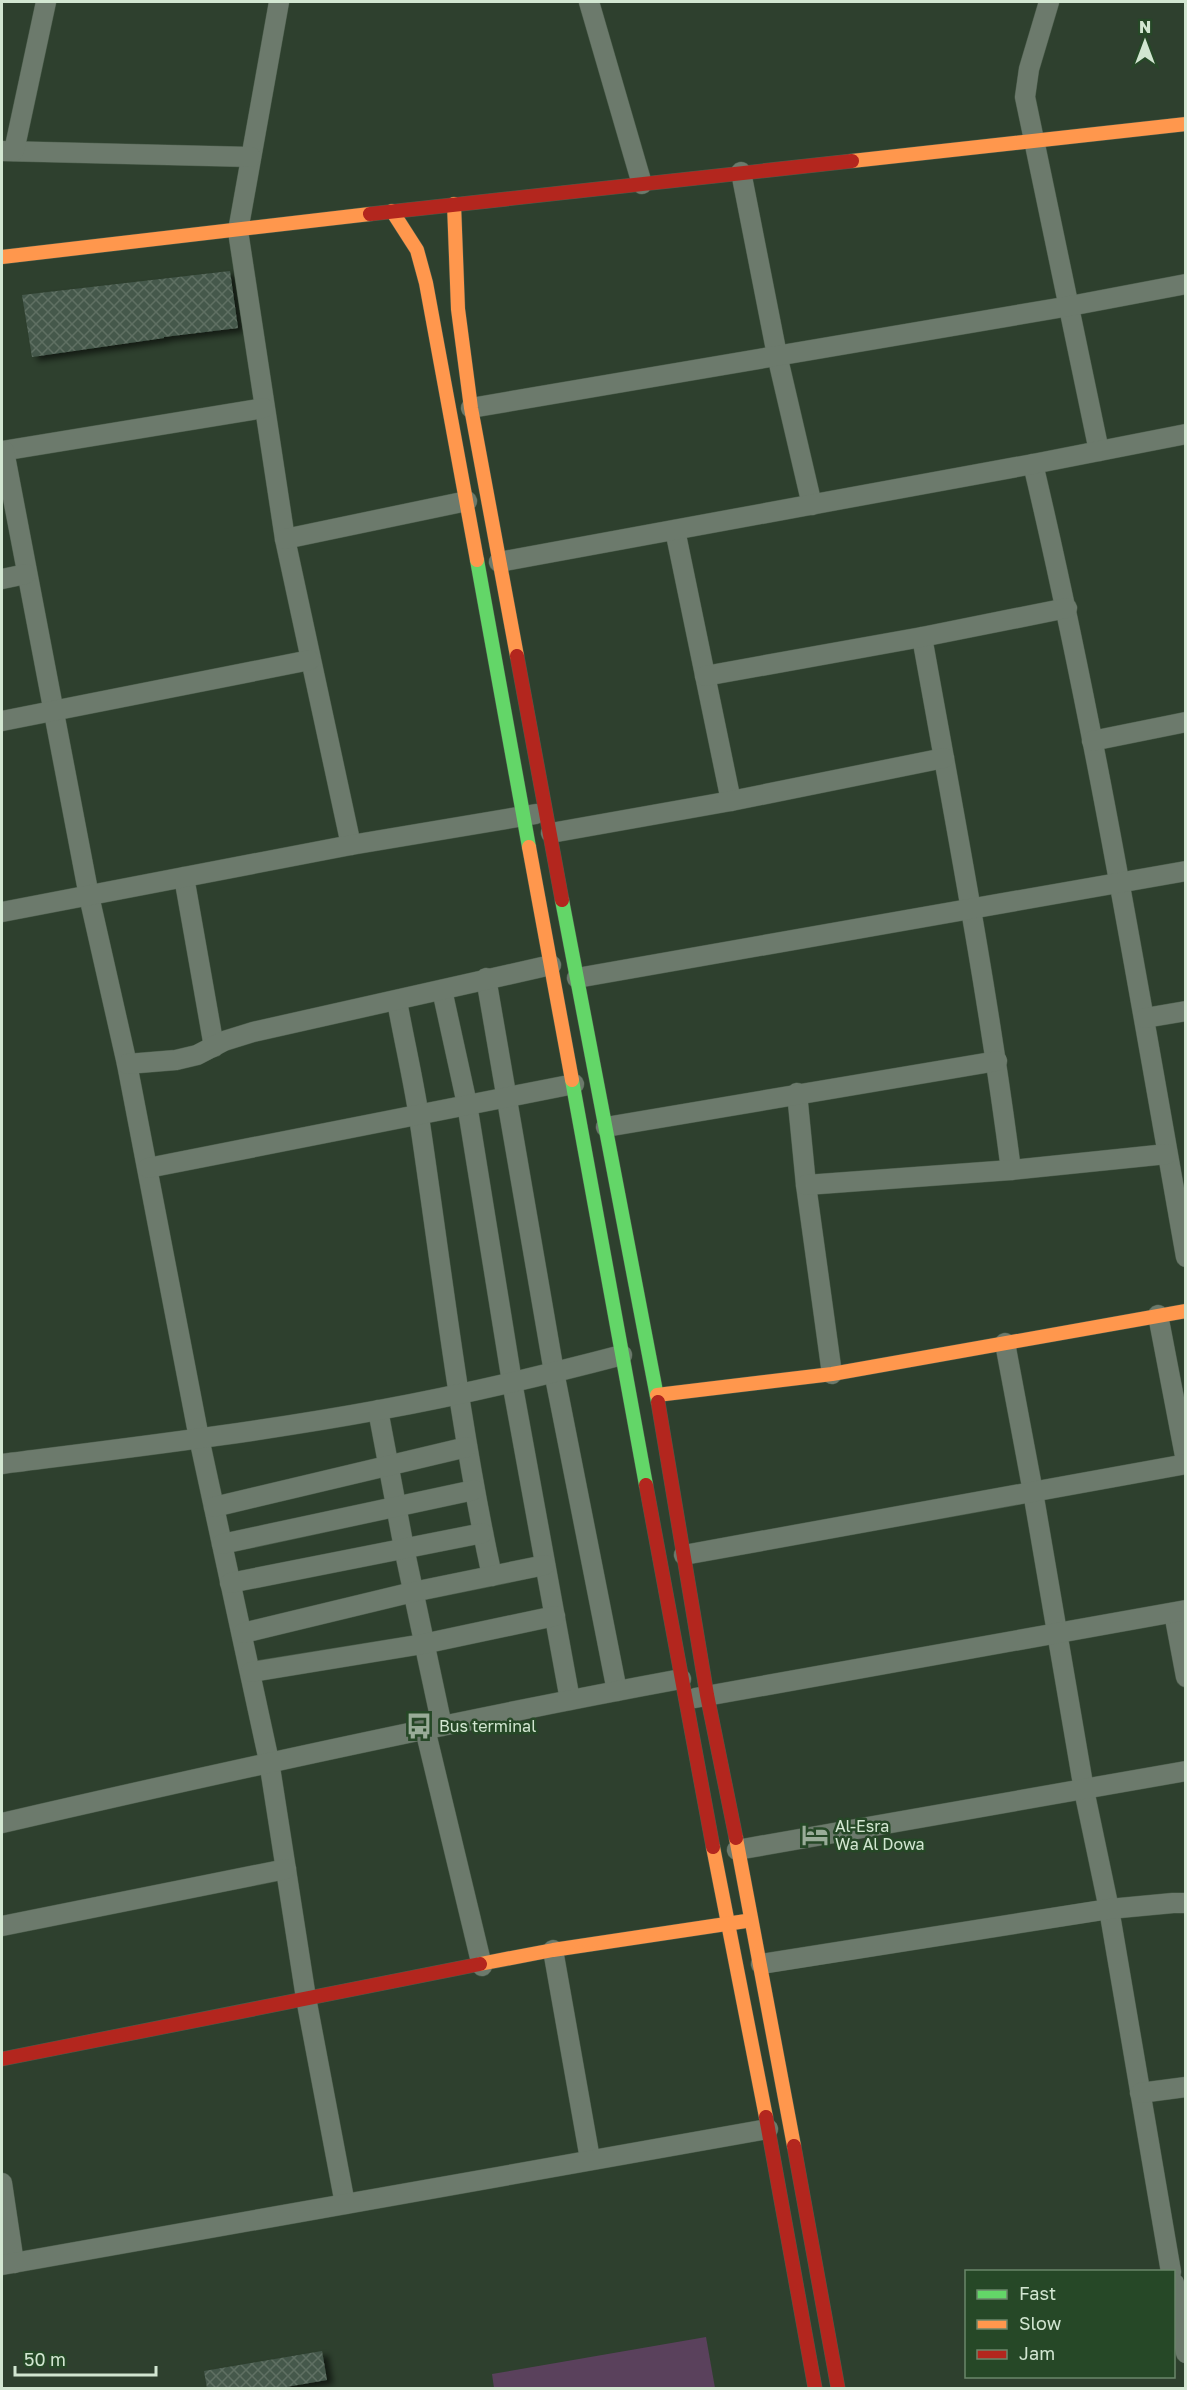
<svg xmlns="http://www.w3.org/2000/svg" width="1187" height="2390" viewBox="0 0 1187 2390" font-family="'Golos Text',sans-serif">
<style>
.pitch{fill:#5a415c}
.building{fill:url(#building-cross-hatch);filter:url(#shadow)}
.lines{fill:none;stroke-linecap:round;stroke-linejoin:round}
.street-casing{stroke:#4b5c4b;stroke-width:21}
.fast-casing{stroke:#4b5c4b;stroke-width:15}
.slow-casing{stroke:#4b5c4b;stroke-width:15}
.jam-casing{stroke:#4b5c4b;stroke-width:15}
.street{stroke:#6c7a6c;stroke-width:20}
.fast{stroke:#63d668;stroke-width:14}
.slow{stroke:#ff974d;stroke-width:14}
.jam{stroke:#b3261e;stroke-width:14}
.labels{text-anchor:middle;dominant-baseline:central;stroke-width:5;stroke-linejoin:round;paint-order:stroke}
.poi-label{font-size:16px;fill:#d2e6d1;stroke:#264827;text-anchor:start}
</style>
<defs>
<pattern id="building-cross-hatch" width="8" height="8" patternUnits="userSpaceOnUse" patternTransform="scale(1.5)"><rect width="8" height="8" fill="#45584b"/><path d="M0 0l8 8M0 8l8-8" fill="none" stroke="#5f7064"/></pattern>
<filter id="shadow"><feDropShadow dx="6" dy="4" stdDeviation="3" flood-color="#0009"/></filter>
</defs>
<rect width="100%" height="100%" fill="#2e402e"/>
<path class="pitch" d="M706,2337L715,2388H494L492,2374Z"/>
<g class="building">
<path d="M230,271L238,328L164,337V338L32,357L22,295Z"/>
<path d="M322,2351L327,2380L280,2388H207L204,2371Z"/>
</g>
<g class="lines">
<g class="street-casing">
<g id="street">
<path d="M279,2L238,231L285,539L351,845"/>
<path d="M589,2L642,184"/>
<path d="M1049,2L1029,69L1025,97L1099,451"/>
<path d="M2,151L251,157"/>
<path d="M14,151L46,2"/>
<path d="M741,172L777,355L812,505"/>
<path d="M471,408L1070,306L1186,284"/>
<path d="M2,451L264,408"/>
<path d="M4,451L89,896L127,1064L199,1438L269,1761L306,1998L345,2204"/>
<path d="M1033,464C1095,726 1139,992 1186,1257"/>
<path d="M675,530L731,801"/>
<path d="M285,539L467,501"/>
<path d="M499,562L1033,464L1186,434"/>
<path d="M2,579L26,574"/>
<path d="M922,637C954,815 988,991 1011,1170"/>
<path d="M705,676L922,637L1067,608"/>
<path d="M2,721L310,660"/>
<path d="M1092,741L1186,722"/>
<path d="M551,833L731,801L944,758"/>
<path d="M184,877L214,1047"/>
<path d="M2,912L351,845L536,814"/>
<path d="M486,978L554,1372L617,1691"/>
<path d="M577,978L1186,871"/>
<path d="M442,990L467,1104L512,1382L570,1700"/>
<path d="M397,1001C404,1040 413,1078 419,1117C442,1271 459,1424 492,1576"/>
<path d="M1145,1018L1186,1011"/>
<path d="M127,1064L176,1060L197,1055L224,1041L253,1032L551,965"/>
<path d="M797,1093L806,1185L832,1374"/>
<path d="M606,1127L997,1061"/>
<path d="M148,1168L574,1084"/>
<path d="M806,1185L1011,1170L1167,1154"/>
<path d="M1158,1315L1186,1461"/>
<path d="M1005,1343L1033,1492L1084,1790L1109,1909L1171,2272"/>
<path d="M378,1410L404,1548L442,1726"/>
<path d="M2,1464C127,1448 254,1433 379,1410C461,1395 542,1376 622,1355"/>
<path d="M214,1507L467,1447"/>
<path d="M222,1544L474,1490"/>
<path d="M684,1555L1186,1464"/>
<path d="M230,1583L483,1533"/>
<path d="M1174,1613L1186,1677"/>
<path d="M243,1633L413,1592L545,1565"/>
<path d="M251,1672L423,1644L555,1616"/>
<path d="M695,1698L1186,1610"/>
<path d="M425,1729L482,1966"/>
<path d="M2,1823C227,1771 453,1721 681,1679"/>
<path d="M737,1850L1186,1771"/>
<path d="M2,1926L286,1869"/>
<path d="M553,1950L590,2159"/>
<path d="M761,1964L1109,1909L1173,1903H1186"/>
<path d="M1140,2093L1186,2087"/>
<path d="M2,2183L14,2263"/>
<path d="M2,2265L768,2129"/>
<path d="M1174,2283L1186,2353"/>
</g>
</g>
<g class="fast-casing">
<g id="fast">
<path d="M477,560L529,847"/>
<path d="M562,900L658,1402"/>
<path d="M572,1080L646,1485"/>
</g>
</g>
<g class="slow-casing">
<g id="slow">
<path d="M852,161L1186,124"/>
<path d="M454,204L458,309L471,408L517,656"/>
<path d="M392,211L417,250L426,283L477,560"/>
<path d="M2,257L370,214"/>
<path d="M529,847L572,1080"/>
<path d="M657,1395L832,1374L1186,1311"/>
<path d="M736,1838L794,2146"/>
<path d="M713,1847L766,2117"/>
<path d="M480,1964L553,1950L746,1921"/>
</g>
</g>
<g class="jam-casing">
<g id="jam">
<path d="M370,214L852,161"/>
<path d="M517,656L562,900"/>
<path d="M658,1402L707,1695L736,1838"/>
<path d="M646,1485L713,1847"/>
<path d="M2,2059L480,1964"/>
<path d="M766,2117L815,2388"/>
<path d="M794,2146L838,2388"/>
</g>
</g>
<use href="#street" class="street"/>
<use href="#fast" class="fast"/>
<use href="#slow" class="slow"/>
<use href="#jam" class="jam"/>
</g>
<defs>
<g id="bus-bare" transform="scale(2.07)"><path d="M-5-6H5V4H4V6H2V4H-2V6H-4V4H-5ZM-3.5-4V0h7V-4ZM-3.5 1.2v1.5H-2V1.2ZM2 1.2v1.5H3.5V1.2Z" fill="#99ac98" stroke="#264827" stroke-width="2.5" paint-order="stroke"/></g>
<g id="hotel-bare" transform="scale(2.07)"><path d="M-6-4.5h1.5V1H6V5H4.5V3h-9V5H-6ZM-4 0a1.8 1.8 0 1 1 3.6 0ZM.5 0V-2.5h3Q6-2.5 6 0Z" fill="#99ac98" stroke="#264827" stroke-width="2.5" paint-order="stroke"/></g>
</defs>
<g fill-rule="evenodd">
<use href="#bus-bare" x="419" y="1726"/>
<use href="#hotel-bare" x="815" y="1835"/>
</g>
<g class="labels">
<g class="poi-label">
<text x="439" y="1726">Bus terminal</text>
<text x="835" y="1826">Al-Esra<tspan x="835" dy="18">Wa Al Dowa</tspan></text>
</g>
</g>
<rect width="1187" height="2390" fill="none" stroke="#d2e6d1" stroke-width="6"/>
<rect x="965" y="2270" width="210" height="108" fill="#264827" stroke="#6b876b" stroke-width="1.5"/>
<rect x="977" y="2290" width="30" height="9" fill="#63d668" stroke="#6b876b" stroke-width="1.5"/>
<text x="1019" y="2300" font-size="18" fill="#d2e6d1">Fast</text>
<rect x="977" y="2320" width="30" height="9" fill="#ff974d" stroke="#6b876b" stroke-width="1.5"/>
<text x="1019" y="2330" font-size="18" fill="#d2e6d1">Slow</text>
<rect x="977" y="2350" width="30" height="9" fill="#b3261e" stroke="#6b876b" stroke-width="1.5"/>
<text x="1019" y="2360" font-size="18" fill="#d2e6d1">Jam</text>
<g transform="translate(1145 42)" stroke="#264827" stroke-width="4.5" paint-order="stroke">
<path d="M0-4.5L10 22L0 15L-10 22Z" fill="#d2e6d1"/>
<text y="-9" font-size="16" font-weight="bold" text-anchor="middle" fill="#d2e6d1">N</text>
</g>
<path d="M15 2366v9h141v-9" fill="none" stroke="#d2e6d1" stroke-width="3"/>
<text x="24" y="2366" font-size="18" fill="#d2e6d1" stroke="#264827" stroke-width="4.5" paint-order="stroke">50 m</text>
</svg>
